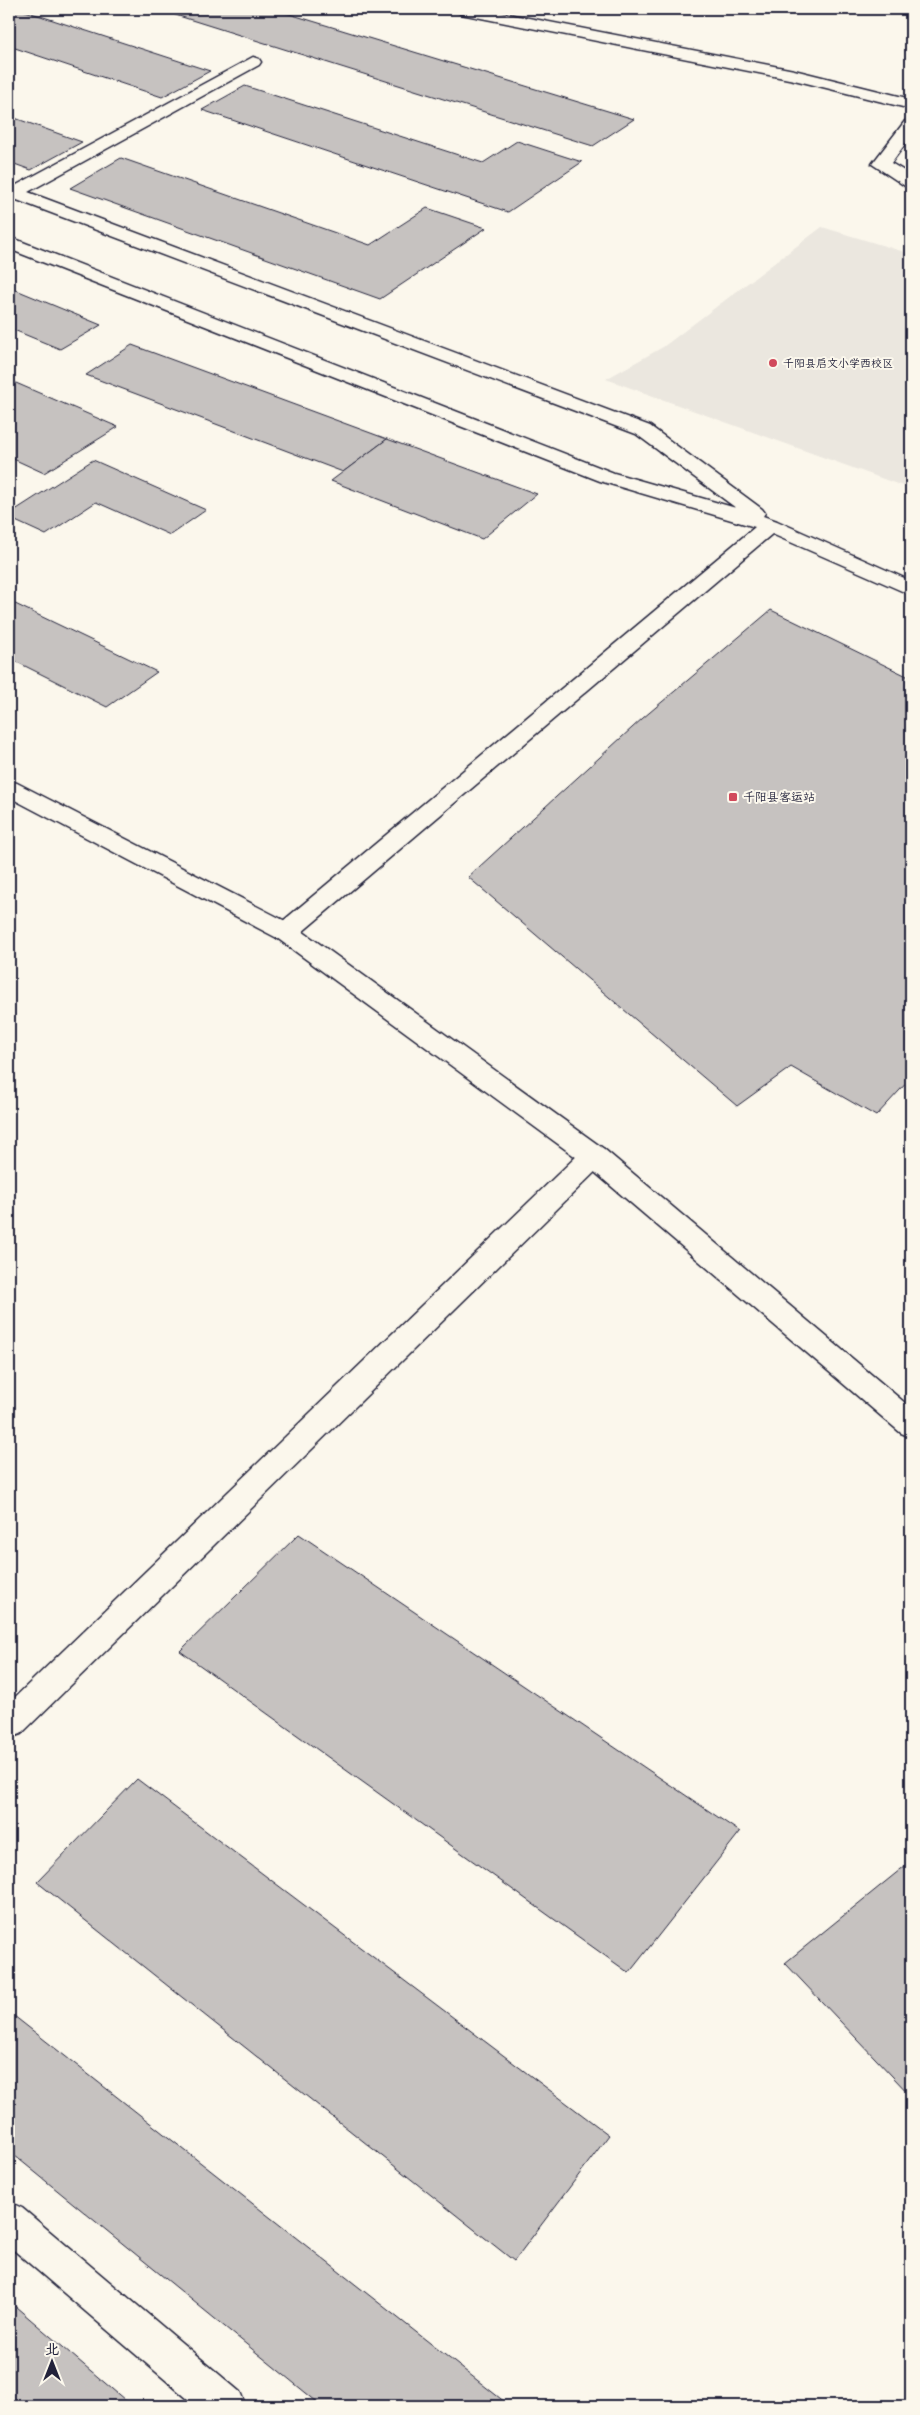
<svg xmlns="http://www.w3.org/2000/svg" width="920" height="2415" viewBox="0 0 920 2415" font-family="'Shantell Sans','LXGW WenKai TC',sans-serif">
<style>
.built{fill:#ebe7df}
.building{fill:#c6c2c0;stroke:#22223b}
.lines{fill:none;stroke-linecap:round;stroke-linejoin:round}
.minor-casing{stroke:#22223b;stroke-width:3}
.major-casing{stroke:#22223b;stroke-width:3}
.minor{fill:#fbf7ec;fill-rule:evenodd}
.major{fill:#fbf7ec;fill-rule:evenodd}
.poi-dot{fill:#d1495b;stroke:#fbf7ec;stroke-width:2}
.labels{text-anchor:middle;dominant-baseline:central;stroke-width:4;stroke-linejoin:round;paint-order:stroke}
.far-poi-label{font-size:11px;fill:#22223b;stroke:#fbf7ec;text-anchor:start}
.poi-label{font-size:12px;fill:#22223b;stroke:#fbf7ec;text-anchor:start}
</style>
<rect width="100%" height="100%" fill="#fbf7ec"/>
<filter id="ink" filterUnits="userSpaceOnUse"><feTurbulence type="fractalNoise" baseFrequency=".02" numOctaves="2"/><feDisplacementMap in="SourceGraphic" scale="10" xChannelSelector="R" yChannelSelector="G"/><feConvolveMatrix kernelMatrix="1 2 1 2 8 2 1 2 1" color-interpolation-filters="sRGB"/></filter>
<g filter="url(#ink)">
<path class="built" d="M822,227L911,254V489L606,379L663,347Z"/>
<g class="building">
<path d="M9,9H19L210,71L162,97L9,46Z"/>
<path d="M172,9H273L634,119L593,146L166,12Z"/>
<path d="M245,86L483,163L517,141L582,162L508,212L202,110Z"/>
<path d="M9,116L82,142L31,170L9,162Z"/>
<path d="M121,158L370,245L427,208L486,228L380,299L70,188Z"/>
<path d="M9,287L101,325L60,349L9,328Z"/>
<path d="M132,345L387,439L343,472L86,375Z"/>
<path d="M9,380L118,427L44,473L9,457Z"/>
<path d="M387,439L537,494L482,539L331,481Z"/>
<path d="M93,460L206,510L170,535L96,502L46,535L9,518V514Z"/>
<path d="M9,601L157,672L107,707L9,658Z"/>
<path d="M771,610L911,678V1078L876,1116L791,1067L737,1106L468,877L643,718Z"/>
<path d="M299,1534L740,1832L629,1973L180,1651Z"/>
<path d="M137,1779L609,2135L514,2261L37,1882Z"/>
<path d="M911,1861V2096L785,1963Z"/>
<path d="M9,2012L510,2406H322L9,2151Z"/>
<path d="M9,2301L132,2406H9Z"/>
</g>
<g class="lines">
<g class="minor-casing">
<g id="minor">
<path d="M453,9H483L794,70L911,99V109L794,80L461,14Z"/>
<path d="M253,57L259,59L261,62L259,65L28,192L650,426L762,509L765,513L763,516L777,521L911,581V595L772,534L295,938L286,940L277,938L274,932L277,926L755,527L600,481L9,249V238L15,239L614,473L736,508L636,434L9,197V186L13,187Z"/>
<path d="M911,120V136L891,163L911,175V187L905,186L872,164L905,121Z"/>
<path d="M594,1146L604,1149L607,1156L604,1163L21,1734L9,1738V1703L584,1149Z"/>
<path d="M9,2202L22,2208L240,2392L246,2406H196L9,2246Z"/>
</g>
</g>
<g class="major-casing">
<path id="major" d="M9,781L17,783L295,926L604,1149L911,1408V1437L901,1433L584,1163L277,938L9,797Z"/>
</g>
<use href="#minor" class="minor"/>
<use href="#major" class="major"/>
</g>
</g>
<g class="poi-dot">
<circle cx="773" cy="363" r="5"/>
<rect x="728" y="792" width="10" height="10" rx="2.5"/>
</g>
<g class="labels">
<g class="far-poi-label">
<text x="783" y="363">千阳县启文小学西校区</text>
</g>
<g class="poi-label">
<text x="743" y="797">千阳县客运站</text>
</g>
</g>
<rect width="920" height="2415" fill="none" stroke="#fbf7ec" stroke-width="30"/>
<rect x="15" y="15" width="890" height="2385" fill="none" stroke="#22223b" stroke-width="2" filter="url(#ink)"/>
<g transform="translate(52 2362)" stroke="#fbf7ec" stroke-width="4" paint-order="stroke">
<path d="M0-4L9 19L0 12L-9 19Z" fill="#22223b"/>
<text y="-8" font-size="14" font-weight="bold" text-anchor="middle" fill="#22223b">北</text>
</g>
</svg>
